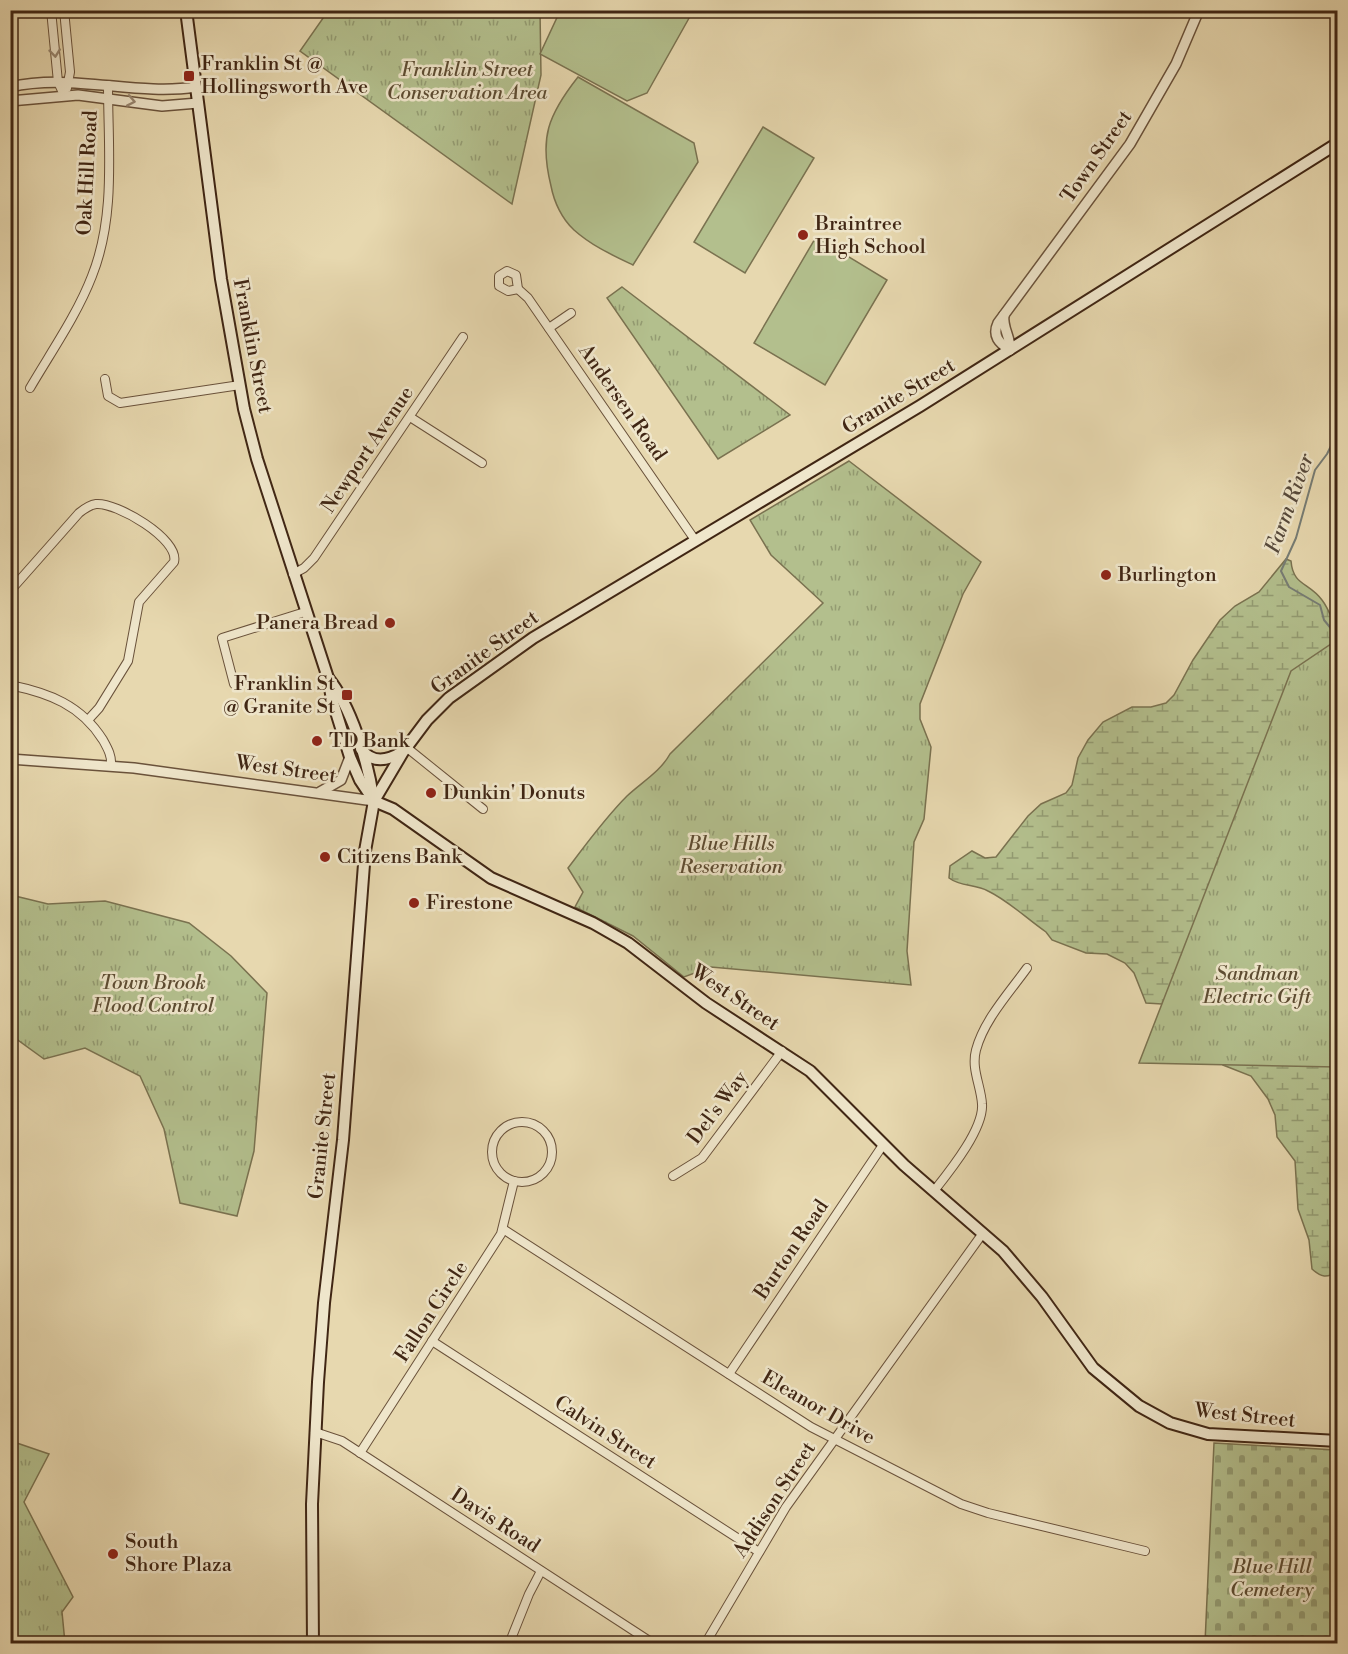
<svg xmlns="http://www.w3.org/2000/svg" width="1348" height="1654" viewBox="0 0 1348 1654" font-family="'Libre Bodoni',serif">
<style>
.wetland{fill:url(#wetland-marsh);stroke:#7a7250;stroke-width:1.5}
.cemetery{fill:url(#cemetery-stones);stroke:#7a7250;stroke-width:1.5}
.park{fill:url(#park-tufts);stroke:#7a7250;stroke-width:1.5}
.garden{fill:#b3bf8d;stroke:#7a7250;stroke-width:1.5}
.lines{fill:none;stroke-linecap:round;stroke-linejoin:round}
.stream{stroke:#777d75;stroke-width:2}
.minor-casing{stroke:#6a523b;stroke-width:10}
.tertiary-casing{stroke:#6a523b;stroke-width:12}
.secondary-casing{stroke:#402614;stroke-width:14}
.minor{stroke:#efe6cb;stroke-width:8}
.tertiary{stroke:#efe6cb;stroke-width:9}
.secondary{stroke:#efe6cb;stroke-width:10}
.oneway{stroke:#988670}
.poi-dot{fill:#8f2418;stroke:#efe6cb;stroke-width:2}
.labels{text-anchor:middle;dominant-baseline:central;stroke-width:5;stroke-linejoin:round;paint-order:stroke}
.poi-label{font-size:20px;fill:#402614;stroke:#efe6cb;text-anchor:start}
.park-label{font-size:20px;font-style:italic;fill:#5d4c32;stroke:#efe6cb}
.street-label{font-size:20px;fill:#402614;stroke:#efe6cb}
.water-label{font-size:21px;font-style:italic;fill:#574a3c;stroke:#efe6cb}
</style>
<defs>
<pattern id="wetland-marsh" width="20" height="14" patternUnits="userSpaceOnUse" patternTransform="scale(1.5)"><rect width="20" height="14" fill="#b3bf8d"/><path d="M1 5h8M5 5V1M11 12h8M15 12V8" fill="none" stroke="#939b72"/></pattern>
<pattern id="cemetery-stones" width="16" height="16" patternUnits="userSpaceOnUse" patternTransform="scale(1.5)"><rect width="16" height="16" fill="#b3bf8d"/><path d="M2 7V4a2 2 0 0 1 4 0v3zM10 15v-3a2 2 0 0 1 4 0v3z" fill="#939b72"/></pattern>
<pattern id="park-tufts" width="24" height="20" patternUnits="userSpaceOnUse" patternTransform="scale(1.5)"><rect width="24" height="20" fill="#b3bf8d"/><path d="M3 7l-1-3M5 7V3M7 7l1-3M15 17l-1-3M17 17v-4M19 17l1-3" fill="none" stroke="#939b72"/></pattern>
</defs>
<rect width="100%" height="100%" fill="#e7d8af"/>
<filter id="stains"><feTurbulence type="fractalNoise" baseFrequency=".00333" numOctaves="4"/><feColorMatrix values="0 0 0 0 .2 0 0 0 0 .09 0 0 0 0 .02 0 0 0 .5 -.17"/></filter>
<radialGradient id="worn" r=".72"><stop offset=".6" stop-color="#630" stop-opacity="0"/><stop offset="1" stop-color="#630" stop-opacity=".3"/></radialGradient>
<path class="wetland" d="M1286,559L1291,561C1293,586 1309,582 1322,600C1329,609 1332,620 1337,630V1271C1327,1279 1321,1277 1312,1269L1309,1240L1298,1209L1295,1161L1277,1137L1275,1115L1268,1099L1251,1076L1223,1065L1167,998L1162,1004L1146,1003L1134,973L1125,963L1107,954L1086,953L1052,940L1046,932C1027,919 1009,901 988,891C975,884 961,887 949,878L950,866L972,851L985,858L996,857L1028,816L1041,804L1066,793L1072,785L1078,758L1088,740L1103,722L1132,707H1151L1166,703L1174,695L1193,660L1220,620L1235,606L1259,592Z"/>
<path class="cemetery" d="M1214,1443L1337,1450V1643H1205Z"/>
<g class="park">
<path d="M328,11H540L541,75L512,204L300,51Z"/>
<path d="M622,287L790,415L718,459L607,298Z"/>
<path d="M849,461L981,562L963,594L920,704V719L931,747L924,819L914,842L907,951L911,985L711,967L684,977L633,936L575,907L583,892L568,868C587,843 605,818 627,796C642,782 660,772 670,754L823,603L771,555L750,520Z"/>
<path d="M1337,640V1067L1139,1063L1291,671Z"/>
<path d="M11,895L48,904L105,901L189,923L231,956L267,993L254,1151L237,1216L180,1203L164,1129L140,1076L85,1048L44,1059L11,1035Z"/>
<path d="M11,1441L49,1454L24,1502L73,1597L62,1612L65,1643H11Z"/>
</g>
<g class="garden">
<path d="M560,11V10L693,11L647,93L627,101L540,54Z"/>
<path d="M578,77L694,143L698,162L633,265C612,255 592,246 574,230C562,219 554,202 551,186C539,138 548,115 578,77Z"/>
<path d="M763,127L814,158L745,273L694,242Z"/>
<path d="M816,237L887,280L825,385L754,343Z"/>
</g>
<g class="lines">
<path class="stream" d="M1338,432L1327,454L1315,470L1296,538L1281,571L1289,587L1320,605L1324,620L1338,637"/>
<g class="minor-casing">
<g id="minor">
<path d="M51,10L58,82L64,95"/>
<path d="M64,10L70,72L67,88"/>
<path d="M507,271L516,275L518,289L508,291L499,286V276Z"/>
<path d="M518,289L528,298L695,540"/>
<path d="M549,328L571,313"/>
<path d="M105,379L108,396L120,403L240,385"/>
<path d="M30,388C51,352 77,315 92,276C116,216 108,148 108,85"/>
<path d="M410,417L482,463"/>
<path d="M293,574L304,568L314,558L463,337"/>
<path d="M10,591L79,513C84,509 89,505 96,504C116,502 180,539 174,562L139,602L128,661L99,708L88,720"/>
<path d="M234,684L222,638L305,612"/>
<path d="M10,685C49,693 81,705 103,740C108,749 112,756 111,766"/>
<path d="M406,747L483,809"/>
<circle cx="522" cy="1152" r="30"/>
<path d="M673,1176L702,1158L782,1051"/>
<path d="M934,1191C949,1172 984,1129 982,1104C981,1086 971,1069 976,1050C984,1020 1009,993 1027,968"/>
<path d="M503,1229L811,1427L961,1504L988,1513L1145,1551"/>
<path d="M432,1341L759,1552"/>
<path d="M729,1374L883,1145"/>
<path d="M315,1432L342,1441L654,1644"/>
<path d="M360,1453L501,1234L514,1181"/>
<path d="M509,1644L529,1594L541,1571"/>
<path d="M705,1644L786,1507L983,1233"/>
</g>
</g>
<g class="tertiary-casing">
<g id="tertiary">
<path d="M10,87C73,73 134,96 196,87"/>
<path d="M10,101L78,95L162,106L198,103"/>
<path d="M1004,315C1002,328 1011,337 1010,350"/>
<path d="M1010,350C999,343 992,336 998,323L1130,144L1176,64L1199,10"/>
<path d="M10,759L134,768L374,801"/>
<path d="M320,792L341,780L350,757"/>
</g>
</g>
<g class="secondary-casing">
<g id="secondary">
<path d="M186,10L221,279L244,409L257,459L328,678L332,699L350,757L360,780L374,801"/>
<path d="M328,678C351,706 368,762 373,797"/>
<path d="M361,749C373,764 387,761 402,752"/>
<path d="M374,801L393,809L491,878L593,923L628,943L706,1003L810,1071L904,1165L1003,1251L1042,1297L1093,1368L1139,1406L1170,1423L1208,1434L1338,1441"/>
<path d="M313,1644L312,1504L318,1382L324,1303L343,1140L365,851L374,801L403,752L427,720L449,698L533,638L920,406L1338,143"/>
</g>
</g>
<use href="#minor" class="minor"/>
<use href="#tertiary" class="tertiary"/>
<use href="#secondary" class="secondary"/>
</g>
<defs><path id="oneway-chevron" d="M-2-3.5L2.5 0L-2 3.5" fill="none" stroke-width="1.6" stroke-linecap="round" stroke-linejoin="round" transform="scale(1.5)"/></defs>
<g class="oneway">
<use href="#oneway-chevron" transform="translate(55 53) rotate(84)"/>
<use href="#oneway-chevron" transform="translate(131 101) rotate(11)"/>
</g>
<g class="poi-dot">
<rect x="183" y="70" width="12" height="12" rx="3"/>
<circle cx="803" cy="235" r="6"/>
<circle cx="1106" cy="575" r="6"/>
<circle cx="390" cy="623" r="6"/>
<rect x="341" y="689" width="12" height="12" rx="3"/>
<circle cx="317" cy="741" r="6"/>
<circle cx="431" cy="793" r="6"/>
<circle cx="325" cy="857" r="6"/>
<circle cx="414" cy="903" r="6"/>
<circle cx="113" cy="1554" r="6"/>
</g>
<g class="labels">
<g class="poi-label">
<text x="201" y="64">Franklin St @<tspan x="201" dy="23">Hollingsworth Ave</tspan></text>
<text x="815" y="224">Braintree<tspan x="815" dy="23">High School</tspan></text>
<text x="1118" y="575">Burlington</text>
<text x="378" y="623" text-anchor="end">Panera Bread</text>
<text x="335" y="684" text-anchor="end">Franklin St<tspan x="335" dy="23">@ Granite St</tspan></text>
<text x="329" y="741">TD Bank</text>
<text x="443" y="793">Dunkin' Donuts</text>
<text x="337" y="857">Citizens Bank</text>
<text x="426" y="903">Firestone</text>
<text x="125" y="1542">South<tspan x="125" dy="23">Shore Plaza</tspan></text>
</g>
<g class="park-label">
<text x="467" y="70">Franklin Street<tspan x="467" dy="23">Conservation Area</tspan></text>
<text x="731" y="844">Blue Hills<tspan x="731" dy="23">Reservation</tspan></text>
<text x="1257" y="974">Sandman<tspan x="1257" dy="23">Electric Gift</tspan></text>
<text x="153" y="983">Town Brook<tspan x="153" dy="23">Flood Control</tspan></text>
<text x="1272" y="1567">Blue Hill<tspan x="1272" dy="23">Cemetery</tspan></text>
</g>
<g class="street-label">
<text transform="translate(1097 157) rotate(-55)">Town Street</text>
<text transform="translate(88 173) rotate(-87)">Oak Hill Road</text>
<text transform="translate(252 346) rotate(79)">Franklin Street</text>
<text transform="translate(899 397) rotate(-31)">Granite Street</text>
<text transform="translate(622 403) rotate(55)">Andersen Road</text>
<text transform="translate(368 450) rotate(-56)">Newport Avenue</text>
<text transform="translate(485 653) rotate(-36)">Granite Street</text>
<text transform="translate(286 770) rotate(8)">West Street</text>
<text transform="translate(735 998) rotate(34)">West Street</text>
<text transform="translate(718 1108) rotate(-53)">Del's Way</text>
<text transform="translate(323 1136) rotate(-84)">Granite Street</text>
<text transform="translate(792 1250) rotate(-56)">Burton Road</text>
<text transform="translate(432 1312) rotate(-57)">Fallon Circle</text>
<text transform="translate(818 1408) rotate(30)">Eleanor Drive</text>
<text transform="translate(1245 1416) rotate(6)">West Street</text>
<text transform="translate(605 1433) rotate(33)">Calvin Street</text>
<text transform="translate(775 1500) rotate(-57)">Addison Street</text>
<text transform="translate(495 1521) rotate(33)">Davis Road</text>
</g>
<g class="water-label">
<text transform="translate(1290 504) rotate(-70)">Farm River</text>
</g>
</g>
<rect width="1348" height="1654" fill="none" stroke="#e7d8af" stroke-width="36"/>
<rect x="12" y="12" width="1324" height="1630" fill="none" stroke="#402614" stroke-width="3"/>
<rect x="18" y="18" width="1312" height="1618" fill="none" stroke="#402614" stroke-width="1.5"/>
<rect width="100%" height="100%" filter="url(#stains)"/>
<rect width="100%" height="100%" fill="url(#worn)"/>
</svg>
